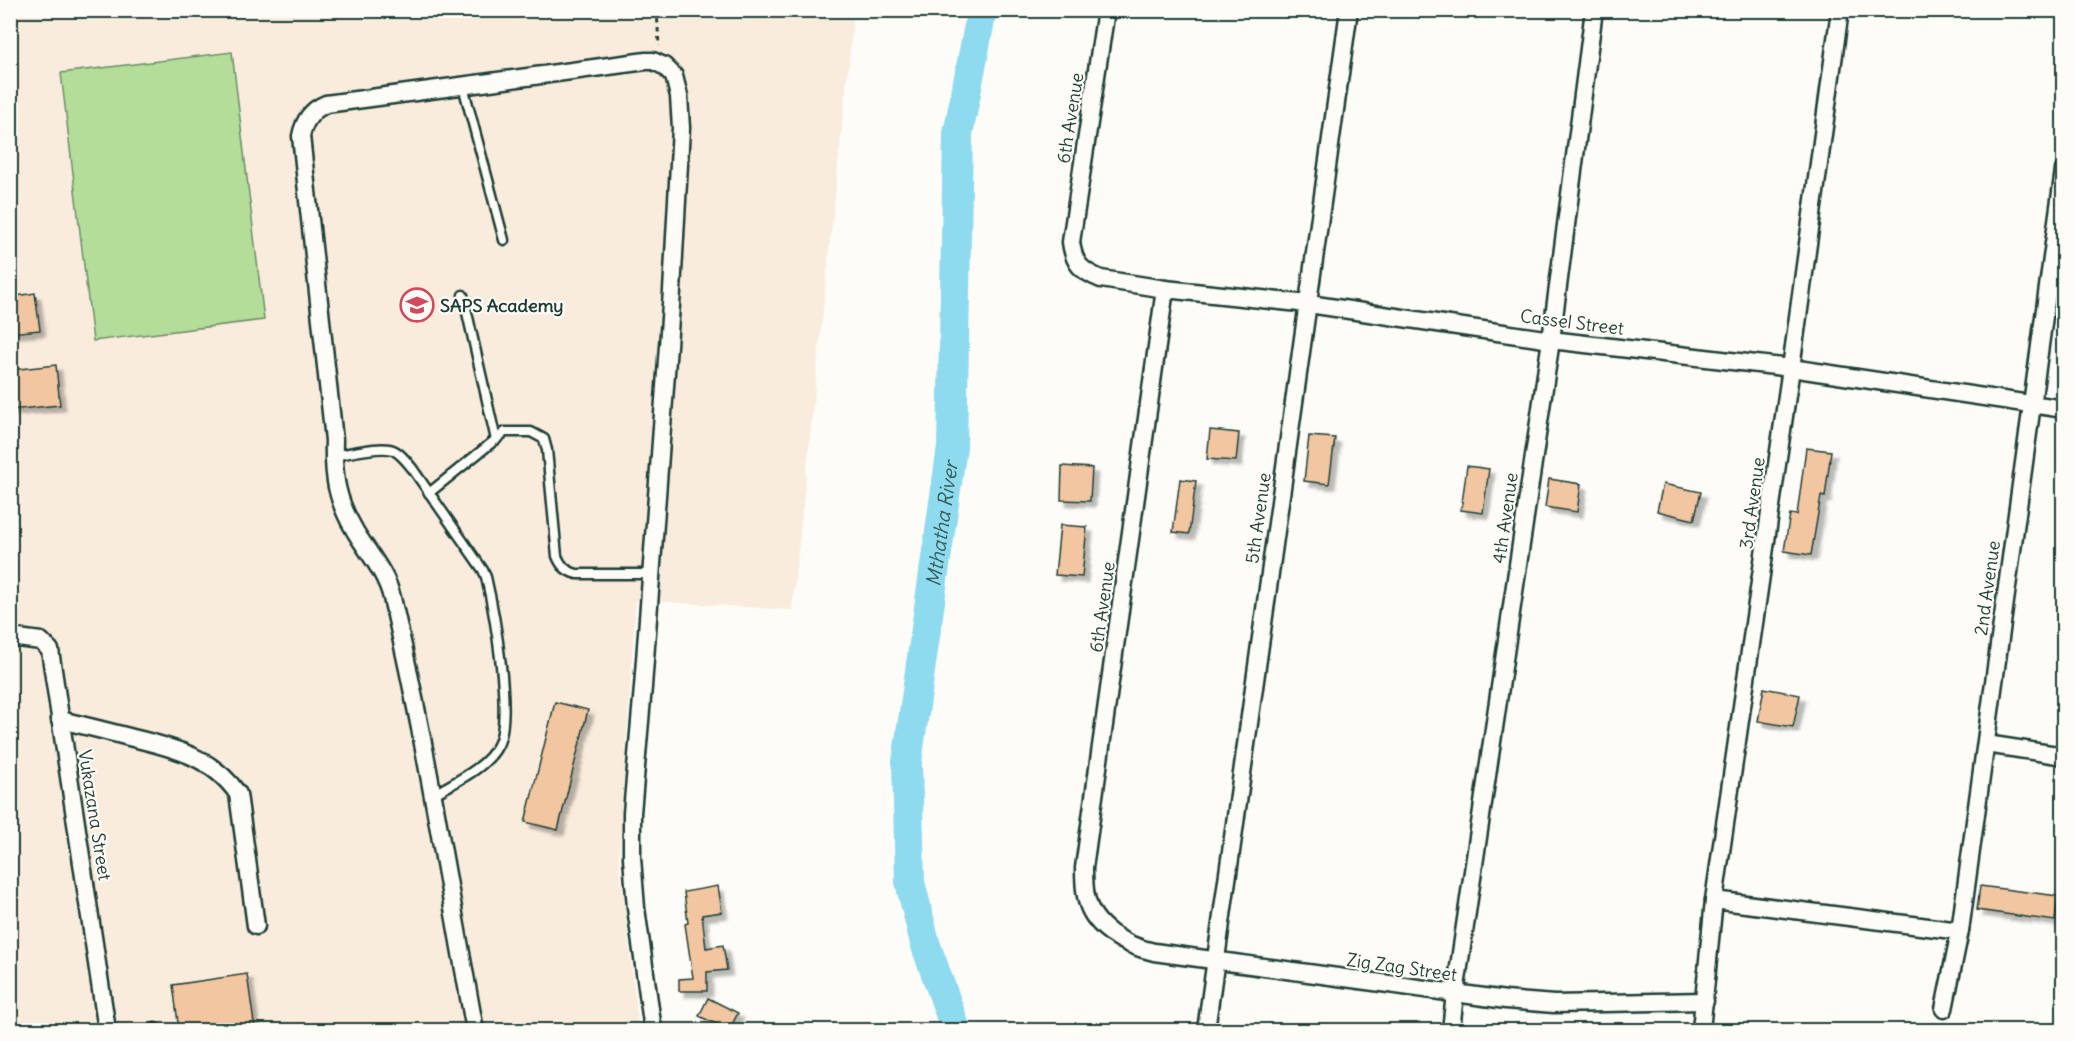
<svg xmlns="http://www.w3.org/2000/svg" width="2074" height="1041" viewBox="0 0 2074 1041" font-family="Delius,sans-serif">
<style>
.built{fill:#f9ecdd}
.green{fill:#b5dd9a;stroke:#6a8d67;stroke-width:1.5}
.lines{fill:none;stroke-linecap:round;stroke-linejoin:round}
.river{stroke:#8edaee;stroke-width:30}
.building{fill:#f1c6a1;stroke:#1f3d34;stroke-width:1.5;filter:url(#shadow)}
.lane-casing{stroke:#1f3d34;stroke-width:13}
.street-casing{stroke:#1f3d34;stroke-width:21}
.path{stroke:#1f3d34;stroke-width:3;stroke-dasharray:4.5 4.5;stroke-linecap:butt}
.lane{stroke:#fdfcf7;stroke-width:8}
.street{stroke:#fdfcf7;stroke-width:16}
.labels{text-anchor:middle;dominant-baseline:central;stroke-width:4.5;stroke-linejoin:round;paint-order:stroke}
.street-label{font-size:18px;fill:#1f3d34;stroke:#fdfcf7}
.poi-label{font-size:18px;font-weight:bold;fill:#1f3d34;stroke:#fdfcf7;text-anchor:start}
.water-label{font-size:20px;font-style:italic;fill:#355c59;stroke:#fdfcf7}
</style>
<defs>
<filter id="shadow"><feDropShadow dx="5.5" dy="5.5" stdDeviation="1.5" flood-color="#0004"/></filter>
</defs>
<rect width="100%" height="100%" fill="#fdfcf7"/>
<filter id="ink" filterUnits="userSpaceOnUse"><feTurbulence type="fractalNoise" baseFrequency=".0167" numOctaves="2"/><feDisplacementMap in="SourceGraphic" scale="12" xChannelSelector="R" yChannelSelector="G"/><feConvolveMatrix kernelMatrix="1 2 1 2 8 2 1 2 1" color-interpolation-filters="sRGB"/></filter>
<g filter="url(#ink)">
<path class="built" d="M10,11H854L792,610L636,600L619,857L639,1030H11Z"/>
<path class="green" d="M232,52L264,320L93,341L61,73Z"/>
<g class="lines">
<path class="river" id="s1" d="M956,1030L925,943L910,882L907,762L952,447L958,134L982,10"/>
</g>
<g class="building">
<path d="M35,293L40,330L10,333V297Z"/>
<path d="M56,365L60,405L10,410V370Z"/>
<path d="M1210,430L1239,433L1236,461L1207,459Z"/>
<path d="M1309,436L1335,438L1329,484L1304,481Z"/>
<path d="M1806,448L1831,451L1825,497L1821,496L1811,555L1784,551L1790,514L1797,515Z"/>
<path d="M1062,466L1092,468L1090,501L1061,500Z"/>
<path d="M1467,466L1489,469L1483,513L1461,510Z"/>
<path d="M1180,479L1196,481L1189,534L1173,532Z"/>
<path d="M1549,479L1581,484L1577,512L1545,507Z"/>
<path d="M1663,484L1701,492L1694,520L1657,511Z"/>
<path d="M1060,525L1087,527L1082,577L1055,575Z"/>
<path d="M1764,688L1800,695L1793,727L1758,721Z"/>
<path d="M555,702L588,710L558,830L525,822Z"/>
<path d="M718,886L722,912L702,915L706,948L723,945L727,970L707,972V991H679V979L693,978L685,924L688,923L684,892Z"/>
<path d="M1980,886L2058,896L2055,921L1977,910Z"/>
<path d="M247,974L255,1030H179L173,985Z"/>
<path d="M708,998L738,1013L729,1030L699,1016Z"/>
</g>
<g class="lines">
<g class="lane-casing">
<g id="lane">
<path d="M463,86L504,240"/>
<path d="M463,295L496,440"/>
<path d="M333,456C347,454 384,444 395,451C402,455 407,462 412,468L483,570L486,577C494,611 513,715 498,745C487,768 454,782 433,795"/>
<path d="M429,493L505,432H531L544,439L547,450L557,556C561,566 566,571 577,574H651"/>
<path d="M155,1028V1030"/>
</g>
</g>
<g class="street-casing">
<g id="street">
<path d="M1106,10L1071,242C1074,264 1081,271 1101,279L1165,289L1309,304L1551,340L1791,368L2064,409"/>
<path d="M1165,289L1084,868C1084,877 1084,887 1086,896C1091,927 1126,946 1154,952L1506,1000L1554,1004L1705,1001"/>
<path d="M10,637L41,641L50,650L107,1030"/>
<path d="M60,720C83,725 106,731 129,737C171,747 212,756 238,794L256,926"/>
<path d="M1986,744L2064,756"/>
<path d="M1714,900L1960,931"/>
<path d="M1944,1009L1960,931L2064,170"/>
<path d="M475,1030C448,886 426,741 392,598C386,572 368,553 355,531C336,499 333,476 334,440L301,136C304,121 311,110 326,104L646,61H653L664,66L674,76L679,96L681,128L672,291L643,687L632,813V858L636,908L653,1030"/>
<path d="M1206,1030L1349,10"/>
<path d="M1451,1030L1455,994L1551,340L1594,10"/>
<path d="M1701,1030L1714,900L1791,368L1840,10"/>
</g>
</g>
<path class="path" d="M657,10L659,46"/>
<use href="#lane" class="lane"/>
<use href="#street" class="street"/>
</g>
</g>
<defs>
<g id="university-ring" transform="scale(1.725)"><circle r="9.5" fill="#fdfcf7" stroke="#d1495b" stroke-width="1.5"/><path d="M0-5L7-2L0 1L-7-2ZM-4 1L0 2.5L4 1V4Q0 6-4 4Z" fill="#d1495b"/></g>
</defs>
<g fill-rule="evenodd">
<use href="#university-ring" x="417" y="305"/>
</g>
<g class="labels">
<g class="street-label">
<text transform="translate(1070 118) rotate(-81)">6th Avenue</text>
<text transform="translate(1572 322) rotate(7)">Cassel Street</text>
<text transform="translate(1752 503) rotate(-82)">3rd Avenue</text>
<text transform="translate(1258 518) rotate(-82)">5th Avenue</text>
<text transform="translate(1505 518) rotate(-82)">4th Avenue</text>
<text transform="translate(1987 588) rotate(-82)">2nd Avenue</text>
<text transform="translate(1102 607) rotate(-82)">6th Avenue</text>
<text transform="translate(95 815) rotate(81)">Vukazana Street</text>
<text transform="translate(1402 967) rotate(8)">Zig Zag Street</text>
</g>
<g class="poi-label">
<text x="440" y="305">SAPS Academy</text>
</g>
<g class="water-label">
<text stroke="none"><textPath href="#s1" startOffset="516">Mthatha River</textPath></text>
</g>
</g>
<rect width="2074" height="1041" fill="none" stroke="#fdfcf7" stroke-width="36"/>
<rect x="18" y="18" width="2038" height="1005" fill="none" stroke="#1f3d34" stroke-width="2" filter="url(#ink)"/>
</svg>
